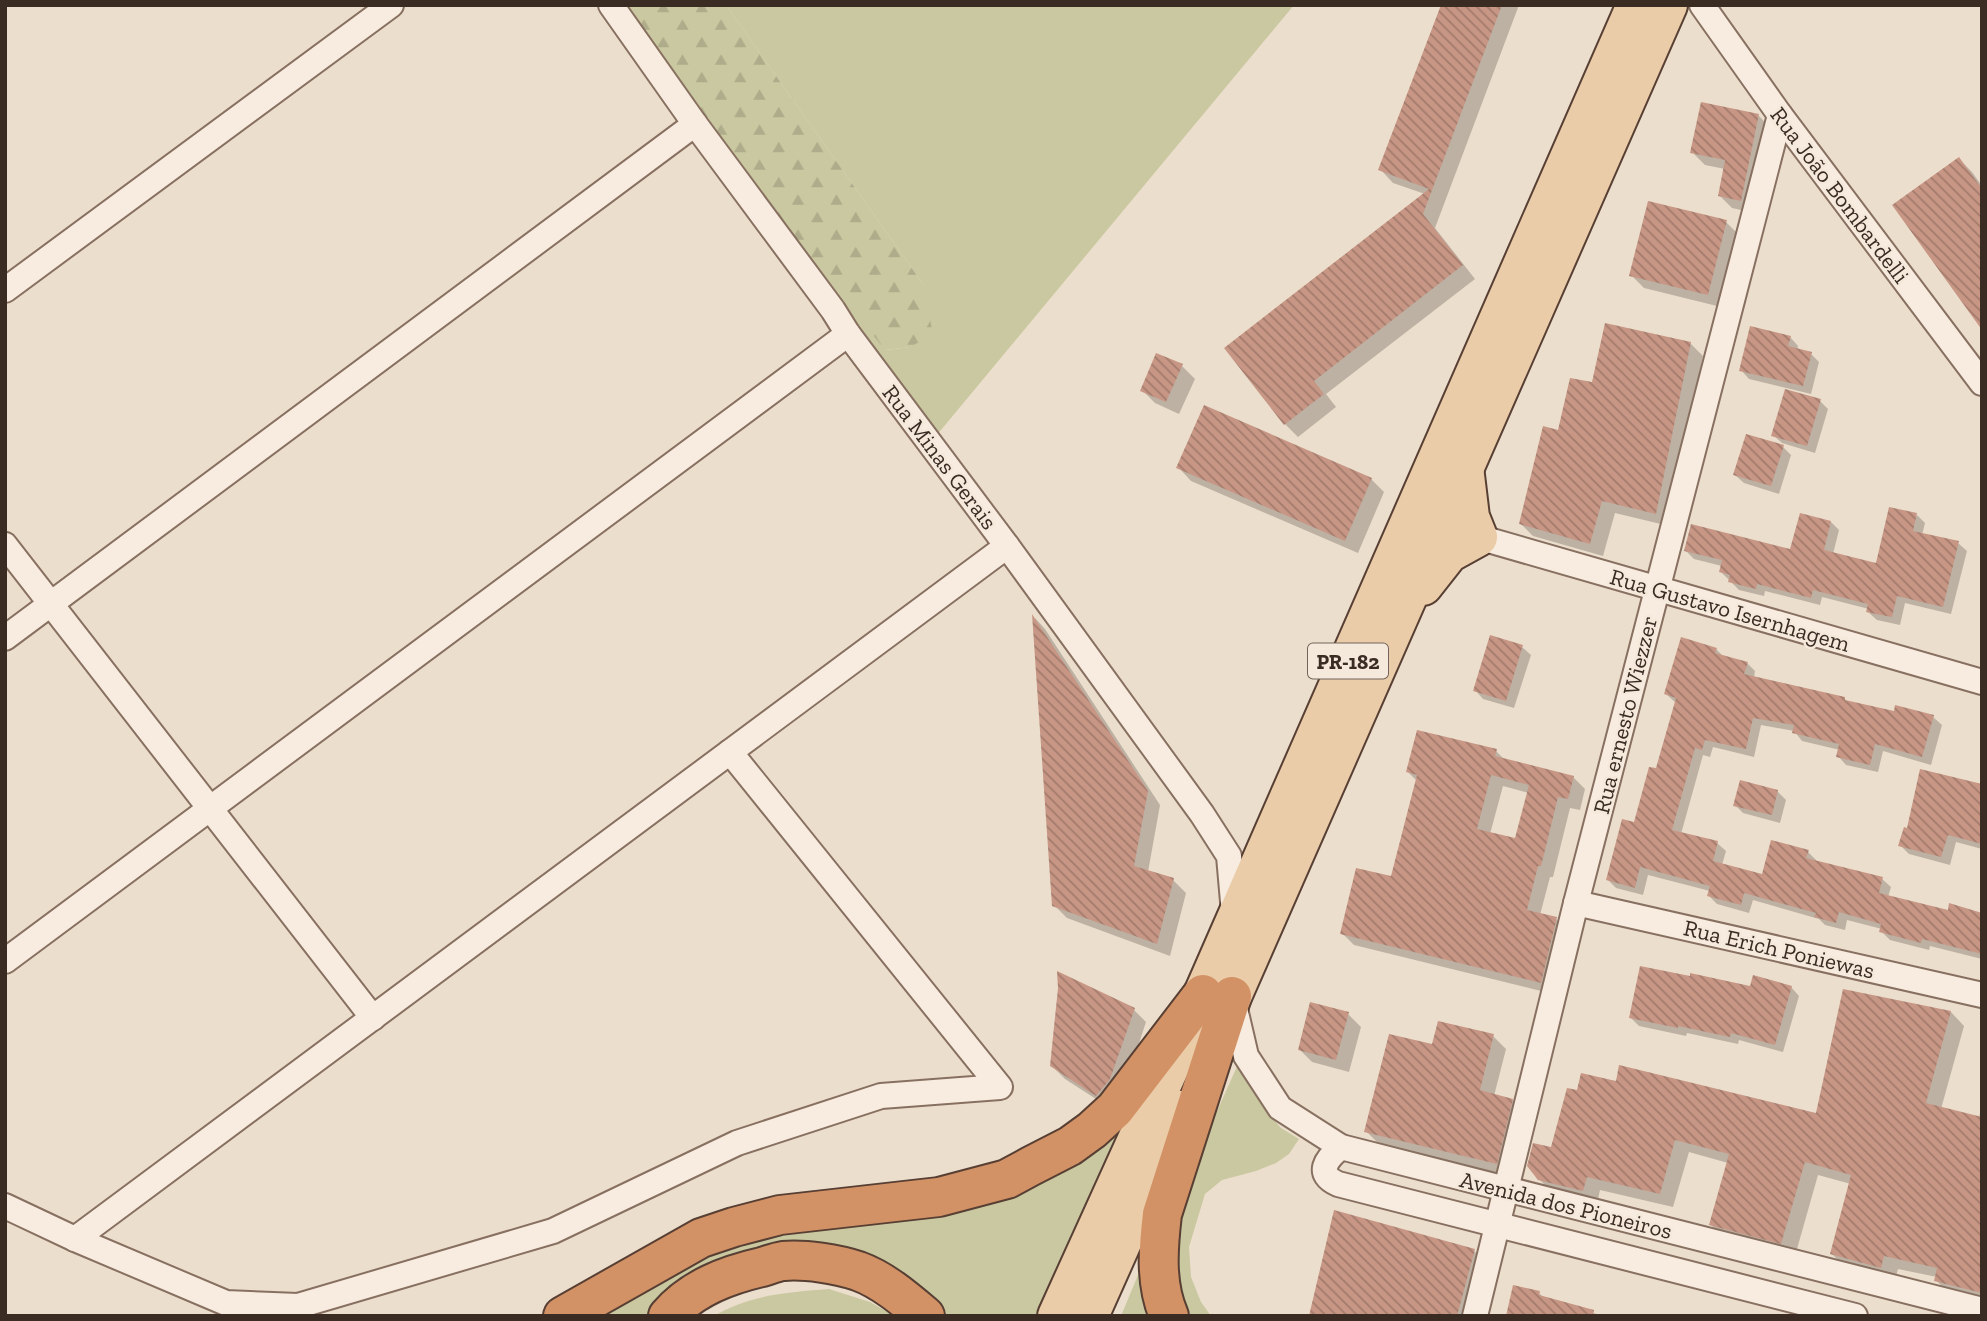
<svg xmlns="http://www.w3.org/2000/svg" width="1987" height="1321" viewBox="0 0 1987 1321" font-family="'Zilla Slab',serif">
<style>
.grass{fill:#cac8a0}
.forest{fill:url(#forest-firs)}
.shadow{fill:#0003;fill-rule:evenodd}
.building{fill:url(#building-back-hatch);fill-rule:evenodd}
.lines{fill:none;stroke-linecap:round;stroke-linejoin:round}
.street-casing{stroke:#887061;stroke-width:28}
.primary-casing{stroke:#573f34;stroke-width:42}
.highway-casing{stroke:#573f34;stroke-width:42}
.street{stroke:#f7ecdf;stroke-width:24}
.primary{stroke:#ebcca8;stroke-width:38}
.highway{stroke:#d39265;stroke-width:38}
.labels{text-anchor:middle;dominant-baseline:central;stroke-width:5;stroke-linejoin:round;paint-order:stroke}
.shield{fill:#f4e9db;stroke:#72645a;stroke-width:2}
.shield-label{font-size:21px;font-weight:bold;fill:#3a2b23}
.street-label{font-size:23px;fill:#3a2b23;stroke:#f4e9db}
</style>
<defs>
<pattern id="forest-firs" width="22" height="20" patternUnits="userSpaceOnUse" patternTransform="scale(1.75)"><rect width="22" height="20" fill="#cac8a0"/><path d="M5 1l3.5 6h-7zM16 11l3.5 6h-7z" fill="#aeac8a"/></pattern>
<pattern id="building-back-hatch" width="6" height="6" patternUnits="userSpaceOnUse" patternTransform="scale(1.75)"><rect width="6" height="6" fill="#c79685"/><path d="M-1 5l2 2M0 0l6 6M5-1l2 2" fill="none" stroke="#a37b6c"/></pattern>
</defs>
<rect width="100%" height="100%" fill="#ecdecc"/>
<g class="grass">
<path d="M726,5H1294L931,442L674,84L886,350L910,347L923,284Z"/>
<path d="M1194,1009L1055,1316H928L819,1259L666,1316H568L666,1259L1034,1170Z"/>
<path d="M1239,1062L1267,1112L1281,1128L1299,1139L1289,1154L1276,1163L1256,1171L1222,1180L1205,1194L1189,1247L1191,1277L1201,1302L1211,1316H1180L1173,1281L1181,1192Z"/>
<path d="M1150,1246L1152,1316H1121Z"/>
<path d="M829,1289L870,1302L895,1316H714C748,1295 790,1292 829,1289Z"/>
</g>
<path class="forest" d="M620,5H726L923,284L933,334L910,347L885,350L674,84Z"/>
<g class="shadow">
<path d="M1443,5H1519L1435,228L1475,279L1326,394L1336,407L1298,437L1285,424L1425,194L1393,183L1381,170Z"/>
<path d="M1759,116L1771,129L1754,213L1732,208L1719,195L1725,169L1705,165L1692,152Z"/>
<path d="M1959,159L1972,172L1982,186V327Z"/>
<path d="M1726,222L1739,235L1721,307L1644,288L1631,275Z"/>
<path d="M1790,337L1798,346L1797,350L1811,354L1819,362L1811,394L1749,379L1741,370Z"/>
<path d="M1690,343L1703,356L1669,526L1615,513L1603,556L1533,536L1520,523L1560,432L1594,384Z"/>
<path d="M1182,366L1195,379L1179,414L1155,403L1142,390Z"/>
<path d="M1820,401L1828,409L1815,453L1782,443L1773,435Z"/>
<path d="M1783,447L1791,455L1779,494L1744,483L1735,475Z"/>
<path d="M1179,468L1371,479L1384,492L1358,553L1191,481Z"/>
<path d="M1917,515L1925,523L1922,535L1958,543L1967,551L1951,614L1905,603L1900,625L1877,620L1868,612L1869,609L1822,597L1820,605L1765,591L1764,596L1739,590L1721,572L1722,566L1694,559L1686,551H1791L1831,522L1839,530L1833,554L1878,565Z"/>
<path d="M1035,618L1045,629L1160,805L1148,872L1173,880L1186,893L1170,956L1067,918L1054,905Z"/>
<path d="M1522,647L1531,655L1514,708L1483,699L1475,690Z"/>
<path d="M1716,649L1724,657L1747,663L1755,671L1754,678L1844,699L1848,702L1895,713L1933,717L1942,725L1931,765L1883,751L1878,772L1846,765L1838,756L1840,750L1802,741L1794,731L1761,725L1754,757L1713,747L1710,757L1703,755L1681,834L1717,843L1726,851L1722,865L1763,876L1808,852L1816,860V862L1882,879L1891,887L1888,897L1949,912L1982,915V959L1930,946L1929,950L1890,940L1881,931L1882,929L1847,920L1845,930L1825,925L1819,919L1753,900L1749,913L1717,904L1709,896L1710,891L1648,875L1643,895L1616,888L1608,880L1635,824L1658,771L1676,703L1666,694Z"/>
<path d="M1496,751L1506,761L1573,777L1585,789L1580,810L1570,808L1553,877H1550L1540,915L1556,919L1568,931L1553,994L1354,945L1342,933L1393,878L1417,781L1408,772ZM1503,786L1529,793L1517,841L1490,834Z"/>
<path d="M1741,782L1778,792L1786,800L1780,823L1743,813L1735,805Z"/>
<path d="M1982,786V849L1956,842L1950,865L1909,854L1900,845Z"/>
<path d="M1791,987L1799,996L1783,1052L1739,1040L1738,1044L1687,1033L1686,1036L1639,1026L1631,1018L1751,988Z"/>
<path d="M1133,1009L1146,1022L1123,1092L1110,1108L1065,1079L1052,1066Z"/>
<path d="M1951,1012L1964,1026L1941,1109L1979,1118L1980,1113H1982V1302L1949,1294L1936,1280L1937,1277L1898,1269L1895,1280L1845,1267L1831,1253L1851,1184L1818,1175L1795,1256L1724,1238L1711,1225L1728,1163L1689,1152L1673,1207L1600,1190L1597,1204L1553,1193L1539,1179L1578,1092L1617,1083L1818,1115Z"/>
<path d="M1348,1014L1361,1027L1349,1072L1312,1062L1300,1050Z"/>
<path d="M1493,1036L1506,1049L1494,1096L1512,1100L1525,1113L1509,1176L1379,1144L1366,1131L1433,1047Z"/>
<path d="M1474,1251L1487,1264L1473,1316H1311Z"/>
<path d="M1539,1293L1544,1298L1603,1316H1507Z"/>
</g>
<g class="building">
<path d="M1441,5H1502L1423,214L1463,265L1314,381L1324,394L1284,425L1224,348L1429,189L1378,170Z"/>
<path d="M1701,102L1759,114L1741,201L1718,196L1725,160L1690,153Z"/>
<path d="M1959,157L1982,189V330L1892,205Z"/>
<path d="M1648,201L1727,220L1708,295L1629,276Z"/>
<path d="M1605,323L1691,342L1656,514L1602,501L1590,544L1519,524L1543,426L1558,430L1570,378L1592,382Z"/>
<path d="M1750,326L1791,336L1788,346L1812,352L1803,386L1739,371Z"/>
<path d="M1156,353L1183,364L1166,402L1140,391Z"/>
<path d="M1785,389L1821,399L1807,446L1771,436Z"/>
<path d="M1204,405L1372,478L1345,541L1176,468Z"/>
<path d="M1746,434L1784,445L1771,486L1733,475Z"/>
<path d="M1889,507L1917,513L1913,531L1959,541L1943,607L1897,596L1892,617L1866,612L1868,604L1813,590L1811,598L1757,584L1756,589L1728,582L1730,575L1719,572L1722,560L1684,551L1691,524L1790,549L1800,513L1831,521L1824,550L1876,563Z"/>
<path d="M1032,614L1148,791L1134,866L1174,878L1157,944L1052,906Z"/>
<path d="M1490,635L1523,645L1506,701L1473,691Z"/>
<path d="M1681,637L1717,648L1715,653L1748,662L1744,674L1845,697V700L1894,711L1895,705L1934,715L1922,757L1875,744L1870,765L1836,757L1839,744L1792,733L1794,725L1753,718L1746,749L1705,740L1702,750L1695,748L1672,830L1718,841L1713,861L1762,874L1771,840L1809,850L1806,858L1883,877L1879,893L1948,910L1949,903L1982,913V954L1922,939L1921,943L1879,932L1881,924L1839,912L1836,923L1814,917L1816,913L1744,893L1741,905L1707,896L1710,886L1640,867L1635,888L1606,880L1622,819L1634,822L1649,767L1656,768L1676,698L1664,694Z"/>
<path d="M1417,730L1497,749L1495,756L1574,776L1568,799L1558,797L1546,846L1541,866H1538L1527,910L1557,917L1541,983L1340,934L1356,868L1391,876L1417,775L1406,772ZM1491,775L1529,785L1515,838L1477,829Z"/>
<path d="M1920,769L1982,784V844L1948,835L1941,857L1898,846L1904,827L1907,828Z"/>
<path d="M1740,780L1778,790L1772,815L1733,806Z"/>
<path d="M1640,966L1690,976V973L1750,986L1753,975L1792,986L1775,1045L1731,1033L1730,1037L1678,1026V1028L1629,1018Z"/>
<path d="M1057,971L1135,1008L1110,1079L1096,1096L1050,1066L1058,988Z"/>
<path d="M1843,989L1951,1011L1926,1103L1982,1117V1293L1934,1281L1937,1268L1884,1256L1881,1268L1830,1254L1851,1175L1805,1162L1781,1244L1709,1225L1729,1154L1675,1140L1660,1194L1587,1177L1583,1191L1538,1180L1527,1166L1533,1143L1551,1147L1567,1088L1577,1090L1581,1073L1616,1081L1619,1065L1816,1113Z"/>
<path d="M1310,1002L1349,1012L1336,1060L1298,1050Z"/>
<path d="M1438,1021L1494,1034L1480,1090L1513,1099L1497,1164L1364,1132L1389,1034L1432,1044Z"/>
<path d="M1334,1210L1475,1249L1457,1316H1309Z"/>
<path d="M1513,1285L1540,1291L1539,1295L1594,1310L1593,1316H1506Z"/>
</g>
<g class="lines">
<g class="street-casing">
<g id="street">
<path d="M611,5L695,124L833,310L848,334L1007,546L1202,814L1229,856L1234,913"/>
<path d="M1702,5L1780,115L1982,383"/>
<path d="M5,290L391,5"/>
<path d="M1478,537L1982,682"/>
<path d="M5,545L373,1018"/>
<path d="M5,638L695,124"/>
<path d="M1576,903L1982,995"/>
<path d="M5,961L848,334"/>
<path d="M1233,1000L1246,1056L1280,1108L1341,1147L1982,1310"/>
<path d="M1341,1147C1326,1159 1315,1174 1338,1184L1855,1316"/>
<path d="M5,1206L75,1239L226,1303L298,1306L553,1231L737,1143L881,1096L1000,1087L730,752"/>
<path d="M75,1239L1007,546"/>
<path d="M1475,1316L1576,903L1780,115"/>
</g>
</g>
<g class="primary-casing">
<g id="primary">
<path d="M1423,586L1449,553L1478,537L1470,517L1464,467"/>
<path d="M1219,1026L1668,5"/>
<path d="M1057,1316L1203,994L1636,5"/>
<path d="M1089,1316L1181,1110"/>
</g>
</g>
<g class="highway-casing">
<g id="highway">
<path d="M563,1316L701,1238L734,1227L780,1215L939,1197L1007,1179L1031,1166L1070,1146L1092,1130L1115,1109L1203,994"/>
<path d="M668,1316C692,1288 727,1275 762,1267C769,1265 776,1262 783,1261C805,1259 837,1264 858,1271C883,1280 905,1299 925,1316"/>
<path d="M1169,1316C1155,1284 1158,1248 1162,1214L1232,996"/>
</g>
</g>
<use href="#street" class="street"/>
<use href="#primary" class="primary"/>
<use href="#highway" class="highway"/>
</g>
<g class="labels">
<rect class="shield" x="1308" y="643.5" width="80" height="35" rx="5"/>
<g class="shield-label">
<text x="1348" y="661">PR-182</text>
</g>
<g class="street-label">
<text transform="translate(1840 195) rotate(53)">Rua João Bombardelli</text>
<text transform="translate(940 457) rotate(53)">Rua Minas Gerais</text>
<text transform="translate(1730 610) rotate(16)">Rua Gustavo Isernhagem</text>
<text transform="translate(1625 715) rotate(-76)">Rua ernesto Wiezzer</text>
<text transform="translate(1779 949) rotate(13)">Rua Erich Poniewas</text>
<text transform="translate(1566 1205) rotate(14)">Avenida dos Pioneiros</text>
</g>
</g>
<rect width="1987" height="1321" fill="none" stroke="#3a2b23" stroke-width="14"/>
</svg>
